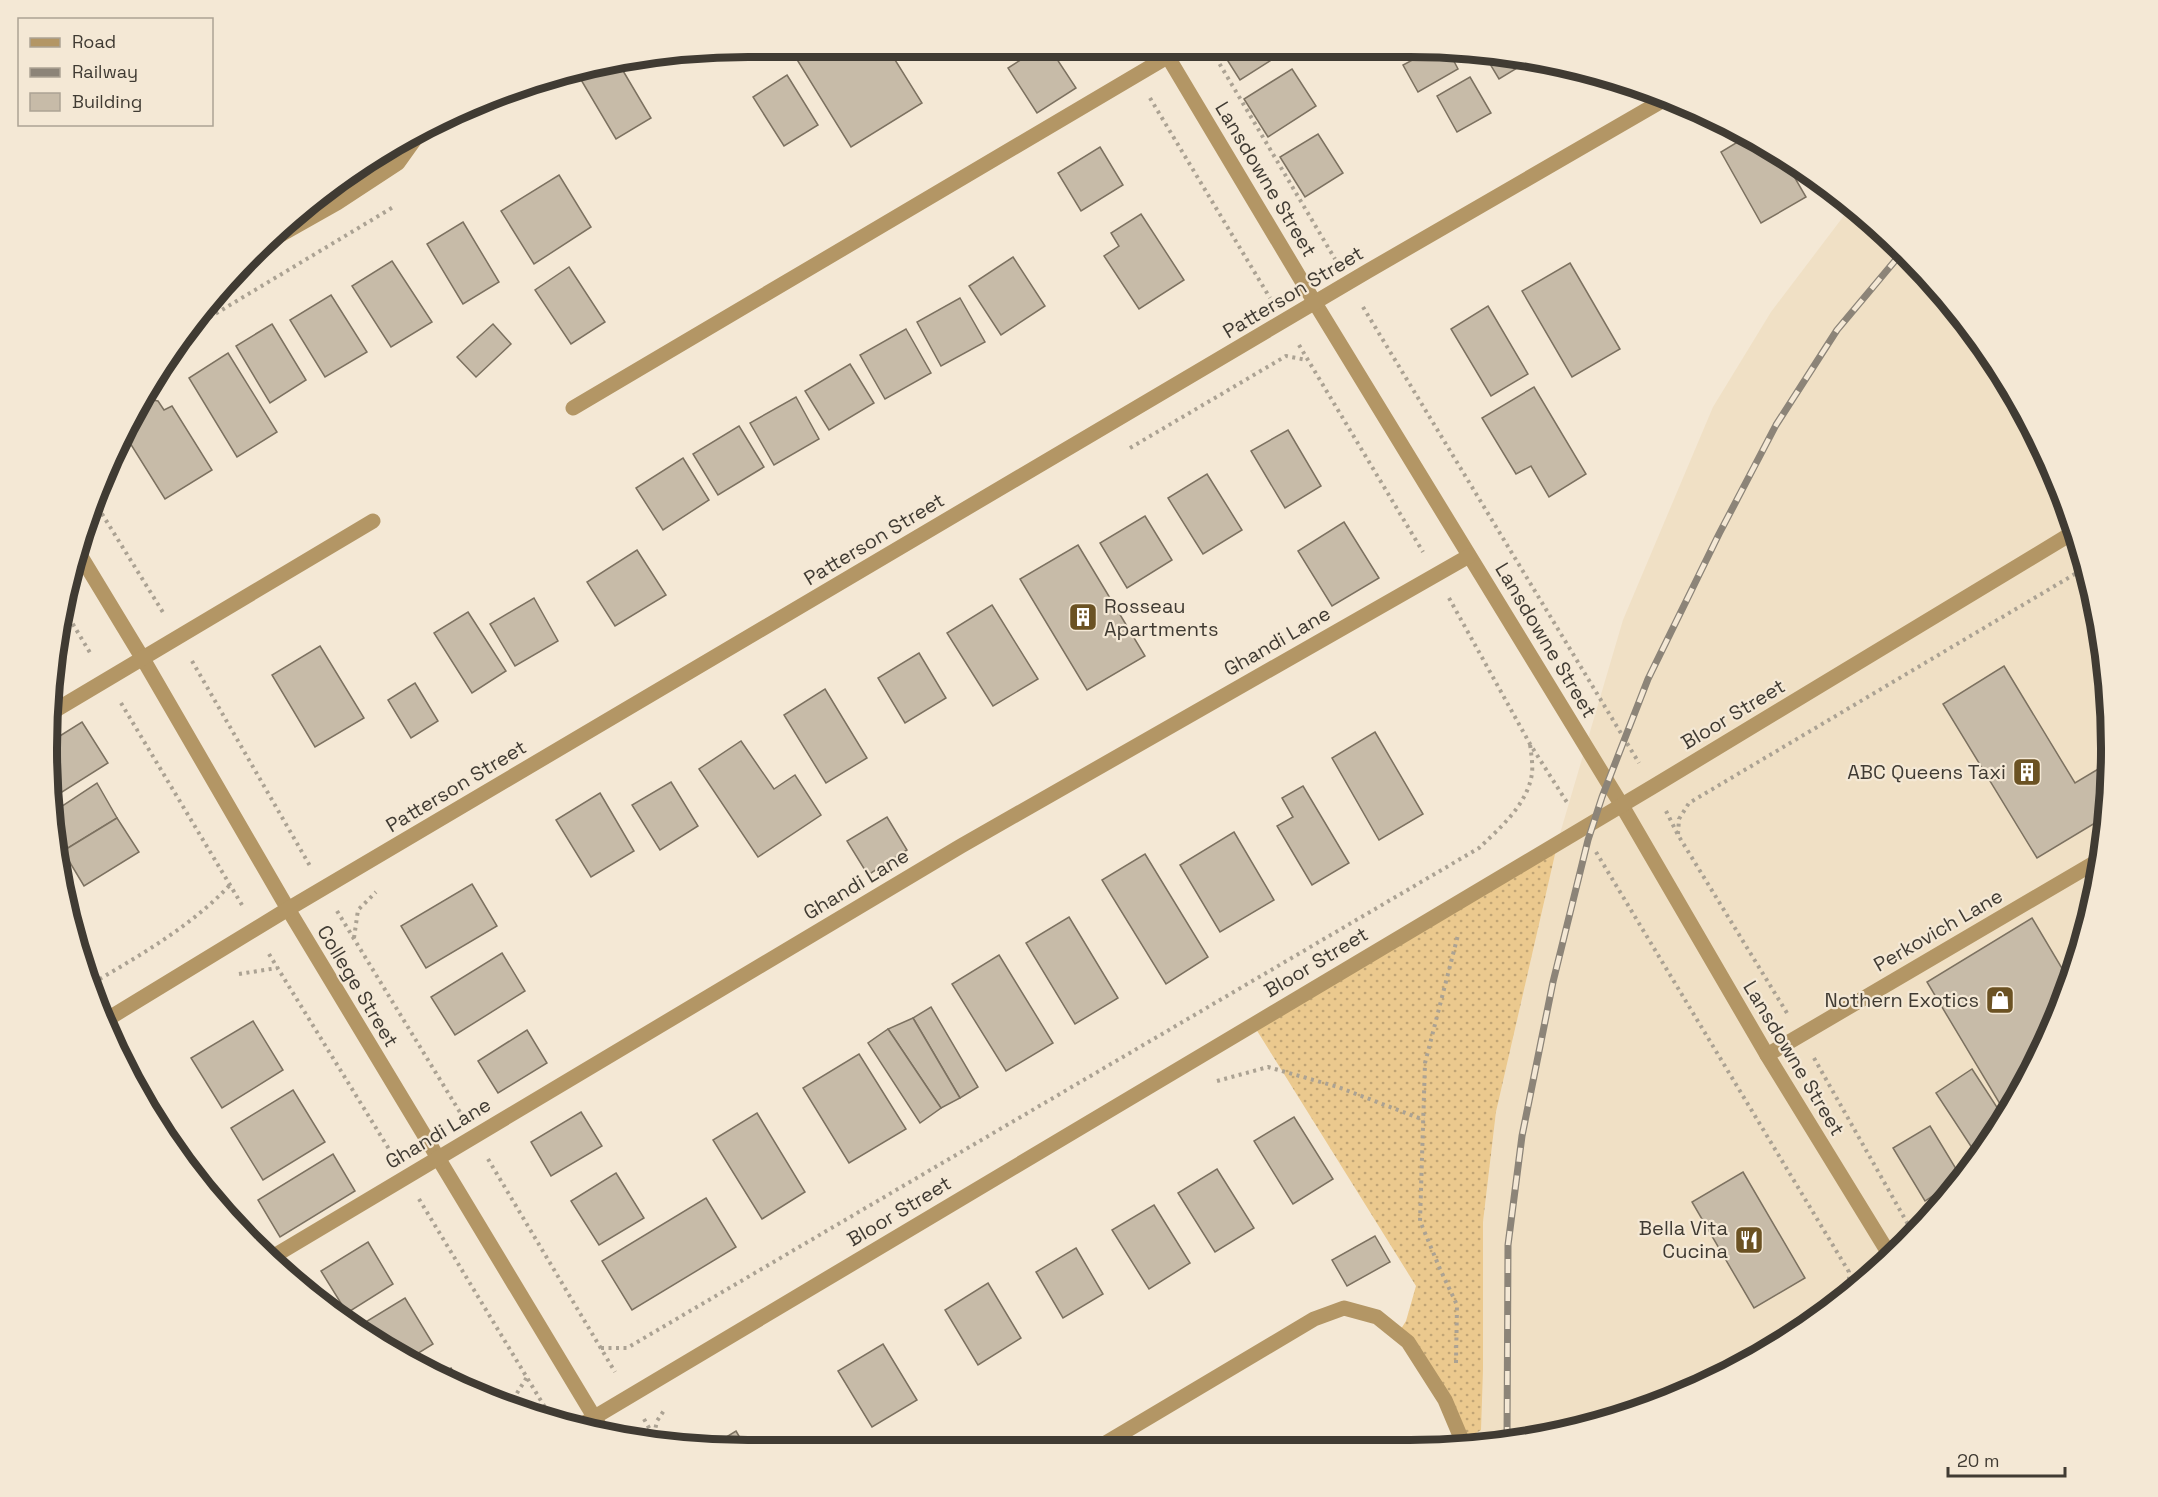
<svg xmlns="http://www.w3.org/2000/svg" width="2158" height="1497" viewBox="0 0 2158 1497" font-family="'Space Grotesk',sans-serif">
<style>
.built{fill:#f0e0c5}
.grass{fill:url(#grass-dots)}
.building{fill:#c7bba8;stroke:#7c7160;stroke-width:1.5}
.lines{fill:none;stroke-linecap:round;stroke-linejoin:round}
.path{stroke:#aba293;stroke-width:4;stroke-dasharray:3 4.5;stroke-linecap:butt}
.minor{stroke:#b39665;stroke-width:15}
.rail-casing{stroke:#8c8478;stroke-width:7}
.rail{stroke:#f4e8d5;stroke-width:4.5;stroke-dasharray:14;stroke-linecap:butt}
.labels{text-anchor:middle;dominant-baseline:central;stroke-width:4.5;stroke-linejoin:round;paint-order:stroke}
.street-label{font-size:20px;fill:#403b33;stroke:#f4e8d5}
.poi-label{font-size:20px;fill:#403b33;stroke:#f4e8d5;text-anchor:end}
.rim{fill:none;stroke:#403b33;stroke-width:8}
</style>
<defs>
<pattern id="grass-dots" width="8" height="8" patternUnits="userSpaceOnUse" patternTransform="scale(1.5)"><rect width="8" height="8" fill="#ebc98e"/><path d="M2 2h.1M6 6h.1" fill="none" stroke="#c0a475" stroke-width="1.8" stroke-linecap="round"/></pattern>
</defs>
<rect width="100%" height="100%" fill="#f4e8d5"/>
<path class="built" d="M1849,209L1906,252L1993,359L2058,480L2098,612L2111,749L2098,886L2058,1017L1993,1139L1906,1245L1800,1332L1720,1378L1546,1437L1466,1445L1464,1440L1483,1222L1496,1112L1559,837L1623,620L1713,407L1771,312Z"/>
<path class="grass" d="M1559,837L1496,1112L1483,1222V1370L1481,1430L1464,1440L1399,1332L1406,1321L1416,1286L1251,1021Z"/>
<g class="building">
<path d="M814,47H887L922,103L851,147L796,58Z"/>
<path d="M1041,47H1049L1076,88L1037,113L1008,68Z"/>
<path d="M1219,47H1276L1281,54L1240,80Z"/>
<path d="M1433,49L1448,50L1458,69L1418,92L1403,65Z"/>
<path d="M1484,54L1532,59L1499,79Z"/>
<path d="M619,64L651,118L616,139L577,73L587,68Z"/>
<path d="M1292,69L1316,106L1268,137L1244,99Z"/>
<path d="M787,75L818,125L784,146L753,97Z"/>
<path d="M1470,77L1491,113L1457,132L1437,96Z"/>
<path d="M1318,134L1343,173L1305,197L1280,157Z"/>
<path d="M1749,135L1760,140L1784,159L1806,197L1761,223L1721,152Z"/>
<path d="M1100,147L1123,185L1081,211L1058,173Z"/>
<path d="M559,175L591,227L534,264L501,211Z"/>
<path d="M1141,214L1184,280L1139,309L1104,256L1119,246L1111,233Z"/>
<path d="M463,222L499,282L463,304L427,244Z"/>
<path d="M1013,257L1045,306L1001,335L969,286Z"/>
<path d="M392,261L432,322L391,347L352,286Z"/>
<path d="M1570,263L1620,349L1572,377L1522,291Z"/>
<path d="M569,267L605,322L571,344L535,290Z"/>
<path d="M331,295L367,352L325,377L290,320Z"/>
<path d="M960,298L985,342L941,366L917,322Z"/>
<path d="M1488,306L1528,374L1491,396L1451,329Z"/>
<path d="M272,324L306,380L270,403L236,346Z"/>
<path d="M493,324L511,344L476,377L457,357Z"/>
<path d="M906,329L931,373L885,399L860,355Z"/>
<path d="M228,353L277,432L237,457L189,378Z"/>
<path d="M850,364L874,403L829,430L805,391Z"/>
<path d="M1534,387L1586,474L1549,497L1531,466L1516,474L1482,418Z"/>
<path d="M796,397L819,439L774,465L750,423Z"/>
<path d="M148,399L158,401L164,410L172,406L212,470L165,499L125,435L137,428L130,418L137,405Z"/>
<path d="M739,426L764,467L718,495L693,454Z"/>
<path d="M1288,430L1321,486L1285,508L1251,451Z"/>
<path d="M683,458L709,500L663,530L636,488Z"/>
<path d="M1207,474L1242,530L1203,554L1168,498Z"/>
<path d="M1145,516L1172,560L1127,588L1100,543Z"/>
<path d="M1344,522L1379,578L1332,606L1298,551Z"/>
<path d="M1078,545L1145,656L1087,690L1020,579Z"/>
<path d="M637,550L666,595L615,626L587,582Z"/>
<path d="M534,598L558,641L515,666L490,624Z"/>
<path d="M992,605L1038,679L993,706L947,633Z"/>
<path d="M468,612L506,671L472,693L434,633Z"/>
<path d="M320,646L364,718L315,747L272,675Z"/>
<path d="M919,653L946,698L905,723L878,678Z"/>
<path d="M2004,666L2075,783L2110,762L2105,817L2037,858L1943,704Z"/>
<path d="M415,683L438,721L411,738L388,700Z"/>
<path d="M825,689L867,758L826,783L784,715Z"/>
<path d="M82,722L108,763L51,799L47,744Z"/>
<path d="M1375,732L1423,814L1379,840L1332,758Z"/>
<path d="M741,741L774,789L795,775L821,815L758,857L699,769Z"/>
<path d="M671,782L698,826L660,850L632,805Z"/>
<path d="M97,783L117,818L63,851L56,840L53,812Z"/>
<path d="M1303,786L1349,863L1312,885L1277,826L1293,817L1282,798Z"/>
<path d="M600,793L634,851L591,877L556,820Z"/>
<path d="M887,817L907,850L868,875L847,841Z"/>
<path d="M117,818L139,852L84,886L63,851Z"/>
<path d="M1234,832L1274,900L1220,932L1180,865Z"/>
<path d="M1145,854L1208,957L1166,984L1102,880Z"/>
<path d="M472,884L497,926L426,968L401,926Z"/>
<path d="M1069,917L1118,998L1075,1024L1026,943Z"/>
<path d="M2032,918L2069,980L2058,1017L2006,1114L1927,982Z"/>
<path d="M502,953L525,991L455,1035L431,997Z"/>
<path d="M999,955L1053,1043L1006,1071L952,984Z"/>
<path d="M931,1007L978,1087L960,1098L913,1018Z"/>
<path d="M913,1018L960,1098L941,1108L888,1029Z"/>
<path d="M253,1021L283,1070L222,1108L191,1058Z"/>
<path d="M888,1029L941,1108L920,1123L868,1043Z"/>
<path d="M527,1030L547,1063L498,1093L478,1061Z"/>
<path d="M859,1054L906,1129L849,1163L803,1088Z"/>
<path d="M1972,1069L2004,1118L1993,1139L1978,1157L1936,1093Z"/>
<path d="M293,1090L325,1142L263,1180L231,1128Z"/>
<path d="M581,1112L602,1146L551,1176L531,1142Z"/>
<path d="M757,1113L805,1192L762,1219L713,1140Z"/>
<path d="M1294,1117L1333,1179L1293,1204L1254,1141Z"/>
<path d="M1930,1126L1961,1177L1925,1201L1893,1148Z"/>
<path d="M333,1154L355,1191L280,1237L258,1200Z"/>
<path d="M1217,1169L1254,1228L1215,1252L1178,1193Z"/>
<path d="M1743,1172L1805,1278L1754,1308L1692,1202Z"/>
<path d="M616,1173L644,1218L599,1245L571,1201Z"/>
<path d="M706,1198L736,1247L632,1310L602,1261Z"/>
<path d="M1154,1205L1190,1263L1149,1289L1112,1230Z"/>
<path d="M1375,1236L1390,1262L1347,1286L1332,1260Z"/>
<path d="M368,1242L393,1284L347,1313L321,1271Z"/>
<path d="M1076,1248L1103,1294L1063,1318L1036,1272Z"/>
<path d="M988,1283L1021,1338L978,1365L945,1310Z"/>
<path d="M405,1298L433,1344L409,1359L365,1336L359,1326Z"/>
<path d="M883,1344L917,1400L872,1427L838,1371Z"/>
<path d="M451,1368L463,1388L439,1375Z"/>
<path d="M736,1431L747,1450L710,1447Z"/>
<path d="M774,1440L780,1450H757Z"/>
</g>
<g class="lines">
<g class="path">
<path d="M1212,51L1335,259"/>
<path d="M1150,98L1270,298"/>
<path d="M1363,307L1639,763"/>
<path d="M190,329L395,206"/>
<path d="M1299,345L1423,552"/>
<path d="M1130,448L1286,356L1307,360"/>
<path d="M94,501L164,614"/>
<path d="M1449,598L1530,744L1568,804"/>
<path d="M65,611L92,656"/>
<path d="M192,661L310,866"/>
<path d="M121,703L242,905"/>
<path d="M1666,811L1678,835L1787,1013"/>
<path d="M1678,834L1679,819L1689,803L2085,568"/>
<path d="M1596,852L1849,1272V1288"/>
<path d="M337,911L461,1114"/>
<path d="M354,938L358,910L376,892"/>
<path d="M269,954L392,1154"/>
<path d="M239,974L277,968"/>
<path d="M93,983C142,954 190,927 230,885"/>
<path d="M1814,1058L1914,1235"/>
<path d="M1217,1081L1268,1067L1338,1087L1424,1120"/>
<path d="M488,1159L615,1372"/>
<path d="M419,1199L552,1419"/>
<path d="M601,1348H627L1479,848C1500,828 1528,804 1532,773C1533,764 1531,753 1530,744"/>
<path d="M1456,1363L1457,1305L1440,1269L1420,1221L1425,1063L1458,935"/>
<path d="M509,1406L527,1377"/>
<path d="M644,1419L657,1442"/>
<path d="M654,1435L657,1421L665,1409"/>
</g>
<g class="minor">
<path d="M1162,47L1315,303L1621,804L1767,1055L1891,1257"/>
<path d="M275,238L337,203L398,163L423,128"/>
<path d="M573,408L1184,47"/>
<path d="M80,555L143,659L288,909L605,1435"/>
<path d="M49,714L373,521"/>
<path d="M106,1020L288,909L1368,271L1667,98"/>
<path d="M1767,1055L2101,859"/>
<path d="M269,1259L961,846L1469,556"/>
<path d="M578,1427L1654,786L2074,532"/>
<path d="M1094,1450L1314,1319L1344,1308L1377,1317L1408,1342L1445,1400L1464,1445"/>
</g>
<g class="rail-casing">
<path id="rail" d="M1507,1441L1508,1245L1522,1136L1553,982L1588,840L1602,797L1648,679L1719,534L1776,425L1837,330L1904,250"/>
</g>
<use href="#rail" class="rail"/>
</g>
<defs>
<g id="building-square" transform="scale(1.5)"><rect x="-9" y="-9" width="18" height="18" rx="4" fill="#6b5223" stroke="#f4e8d5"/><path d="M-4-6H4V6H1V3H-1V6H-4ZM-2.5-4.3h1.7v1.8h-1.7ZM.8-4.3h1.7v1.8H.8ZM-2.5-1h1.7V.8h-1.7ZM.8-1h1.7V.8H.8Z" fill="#fff"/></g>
<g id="shop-square" transform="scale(1.5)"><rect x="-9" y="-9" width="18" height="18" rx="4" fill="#6b5223" stroke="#f4e8d5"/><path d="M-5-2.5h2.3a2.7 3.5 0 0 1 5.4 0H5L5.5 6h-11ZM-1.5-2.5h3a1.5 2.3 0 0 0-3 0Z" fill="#fff"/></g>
<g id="restaurant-square" transform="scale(1.5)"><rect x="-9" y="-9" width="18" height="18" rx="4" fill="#6b5223" stroke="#f4e8d5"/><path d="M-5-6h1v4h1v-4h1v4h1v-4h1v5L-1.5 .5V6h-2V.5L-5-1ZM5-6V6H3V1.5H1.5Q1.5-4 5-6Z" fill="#fff"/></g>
</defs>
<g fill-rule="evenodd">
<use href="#building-square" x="1083" y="617"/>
<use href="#building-square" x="2027" y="772"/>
<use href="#shop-square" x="2000" y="1000"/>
<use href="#restaurant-square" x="1749" y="1240"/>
</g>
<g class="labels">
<g class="street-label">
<text transform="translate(1266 179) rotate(59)">Lansdowne Street</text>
<text transform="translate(1293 292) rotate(-31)">Patterson Street</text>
<text transform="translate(874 539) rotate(-31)">Patterson Street</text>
<text transform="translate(1546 640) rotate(59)">Lansdowne Street</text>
<text transform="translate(1277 641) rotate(-30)">Ghandi Lane</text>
<text transform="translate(1733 714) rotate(-31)">Bloor Street</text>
<text transform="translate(456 786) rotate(-31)">Patterson Street</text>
<text transform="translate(856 884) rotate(-31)">Ghandi Lane</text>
<text transform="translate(1938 930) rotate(-30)">Perkovich Lane</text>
<text transform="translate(1316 962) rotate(-31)">Bloor Street</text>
<text transform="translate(358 986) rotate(59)">College Street</text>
<text transform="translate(1794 1058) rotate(59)">Lansdowne Street</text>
<text transform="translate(438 1133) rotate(-31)">Ghandi Lane</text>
<text transform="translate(899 1211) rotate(-31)">Bloor Street</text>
</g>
<g class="poi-label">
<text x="1104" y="606" text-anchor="start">Rosseau<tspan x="1104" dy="23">Apartments</tspan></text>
<text x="2006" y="772">ABC Queens Taxi</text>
<text x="1979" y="1000">Nothern Exotics</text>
<text x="1728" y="1228">Bella Vita<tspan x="1728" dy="23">Cucina</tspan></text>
</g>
</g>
<path d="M0 0H2158V1497H0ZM748 57H1410A691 691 0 0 1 2101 748V749A691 691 0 0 1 1410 1440H748A691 691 0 0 1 57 749V748A691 691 0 0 1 748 57Z" fill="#f4e8d5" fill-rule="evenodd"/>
<path class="rim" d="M748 57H1410A691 691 0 0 1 2101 748V749A691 691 0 0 1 1410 1440H748A691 691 0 0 1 57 749V748A691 691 0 0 1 748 57Z"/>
<rect x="18" y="18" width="195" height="108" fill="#f4e8d5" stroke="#aca394" stroke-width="1.5"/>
<rect x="30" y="38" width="30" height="9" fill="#b39665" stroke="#aca394" stroke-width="1.5"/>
<text x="72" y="48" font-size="18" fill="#403b33">Road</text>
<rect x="30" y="68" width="30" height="9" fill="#8c8478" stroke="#aca394" stroke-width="1.5"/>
<text x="72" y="78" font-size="18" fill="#403b33">Railway</text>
<rect x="30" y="93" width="30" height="18" fill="#c7bba8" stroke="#aca394" stroke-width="1.5"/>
<text x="72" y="108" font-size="18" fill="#403b33">Building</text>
<path d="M1948 1467v9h117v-9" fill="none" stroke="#403b33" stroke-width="3"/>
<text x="1957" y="1467" font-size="18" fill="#403b33" stroke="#f4e8d5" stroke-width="4.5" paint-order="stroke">20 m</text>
</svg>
